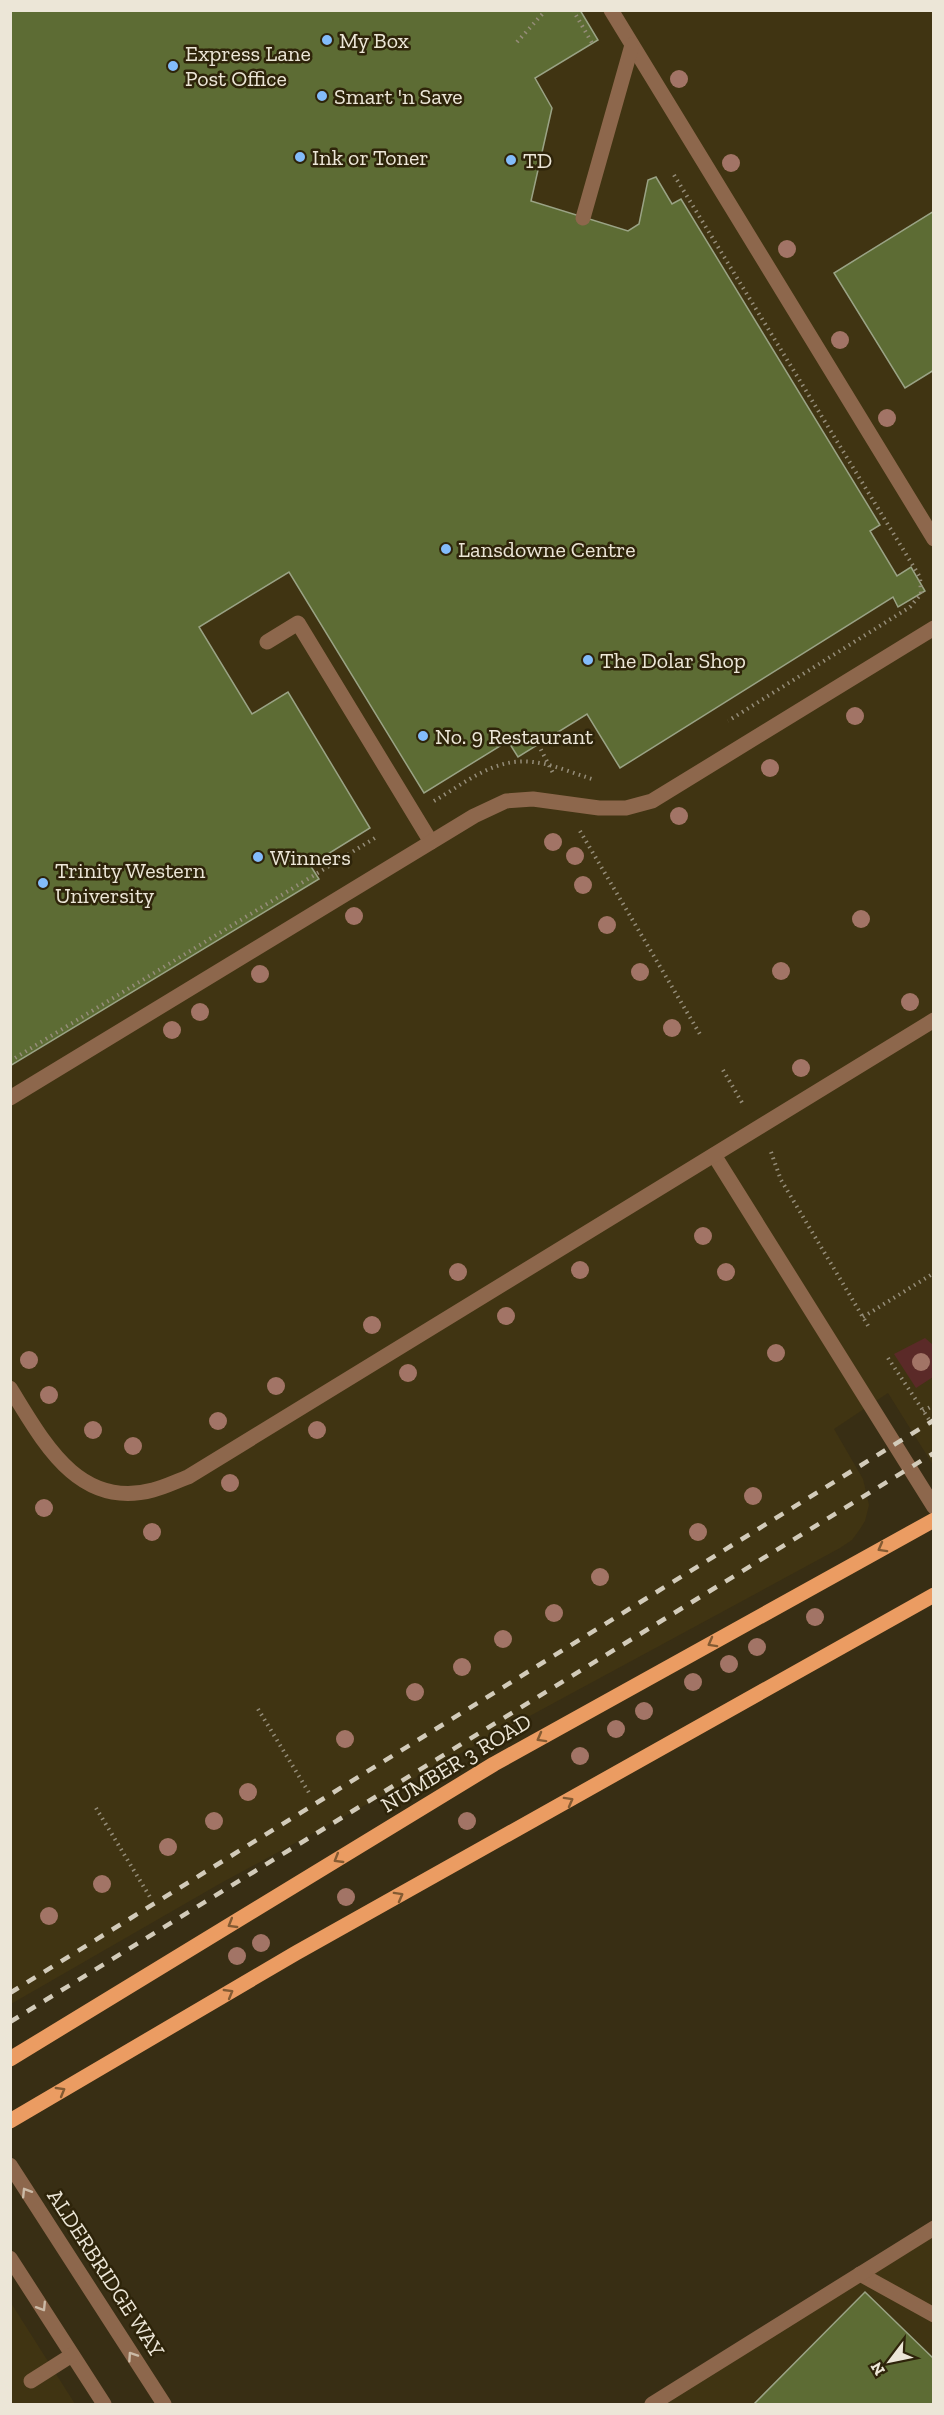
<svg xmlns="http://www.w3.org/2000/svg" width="944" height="2415" viewBox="0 0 944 2415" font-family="'Zilla Slab',serif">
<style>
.built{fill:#403412}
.green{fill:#5b2a28}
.building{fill:#5d6c34;stroke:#9aa385;stroke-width:1.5}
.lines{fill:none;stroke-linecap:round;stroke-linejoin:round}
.path{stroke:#958d79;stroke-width:4;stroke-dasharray:1.5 4.5;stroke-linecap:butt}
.minor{stroke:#8d674c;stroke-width:15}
.major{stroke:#eb9c62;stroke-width:15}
.rail{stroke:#d2cbba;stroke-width:4.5;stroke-dasharray:10 10;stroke-linecap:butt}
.tree{fill:#a27466}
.oneway{stroke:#835a32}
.oneway2{stroke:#cbbaa6}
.poi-dot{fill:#83bcfb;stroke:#2e240a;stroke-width:2}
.labels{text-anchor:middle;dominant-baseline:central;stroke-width:5;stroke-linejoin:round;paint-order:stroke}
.poi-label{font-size:22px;fill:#ece6d7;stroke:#2e240a;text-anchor:start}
.street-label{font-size:22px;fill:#ece6d7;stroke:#2e240a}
</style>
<rect width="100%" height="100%" fill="#382e14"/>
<g class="built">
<path d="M11,11H933V1465L888,1393L834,1429L863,1479L869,1505L865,1521L860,1529L852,1540L840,1548L221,1883L11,2004Z"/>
<path d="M933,2228V2404H652Z"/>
<path d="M11,2303L75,2404H11Z"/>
</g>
<path class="green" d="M925,1338L933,1345V1377L916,1388L894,1354Z"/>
<g class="building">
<path d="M10,10H580L598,40L535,78L552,108L531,201L628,231L639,224L648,180L656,177L672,204L681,199L880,525L870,531L897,576L911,567L925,591L898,607L893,597L620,768L587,714L518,757L508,741L424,793L289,572L199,627L252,714L288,692L370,828L310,865L319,879L10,1066Z"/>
<path d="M934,211V370L905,388L834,273Z"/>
<path d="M865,2292L934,2359V2404H754Z"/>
</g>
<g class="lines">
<g class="path">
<path d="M573,10L592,43"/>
<path d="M517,42L546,10"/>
<path d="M674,175L920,577L921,594L910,607L728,721"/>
<path d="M538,744L554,775"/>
<path d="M434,801C465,783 495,757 533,762C552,764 573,773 592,779"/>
<path d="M580,831L701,1036"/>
<path d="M10,1061L375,838"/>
<path d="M723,1070L744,1106"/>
<path d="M771,1152L781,1180L870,1329"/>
<path d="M863,1317L934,1273"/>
<path d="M888,1358L934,1427"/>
<path d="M923,1411L934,1405"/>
<path d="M258,1709L311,1796"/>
<path d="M96,1808L150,1897"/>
</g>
<g class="minor">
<path d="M611,10L934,539"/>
<path d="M583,218L632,45"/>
<path d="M267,642L298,623L431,842"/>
<path d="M10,1098L474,816L506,801L533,799L599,808H626L652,801L934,628"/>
<path d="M714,1155L934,1507"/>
<path d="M10,1388C43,1441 78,1510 153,1490C165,1487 177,1481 188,1477L934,1020"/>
<path d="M10,2165L164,2404"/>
<path d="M10,2258L104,2404"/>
<path d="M860,2274L934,2315"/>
<path d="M31,2381L72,2355"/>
<path d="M652,2404L934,2228"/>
</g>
<g class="major">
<path d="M10,2059L494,1764L934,1520"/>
<path d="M10,2121L296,1953L934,1595"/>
</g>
<g class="rail">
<path d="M10,1993L934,1420"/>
<path d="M10,2022L934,1453"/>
</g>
</g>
<g class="tree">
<circle cx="679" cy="79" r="9"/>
<circle cx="731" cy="163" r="9"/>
<circle cx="787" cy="249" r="9"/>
<circle cx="840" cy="340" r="9"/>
<circle cx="887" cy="418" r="9"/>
<circle cx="855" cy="716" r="9"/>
<circle cx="770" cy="768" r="9"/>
<circle cx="679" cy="816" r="9"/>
<circle cx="553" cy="842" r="9"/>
<circle cx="575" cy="856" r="9"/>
<circle cx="583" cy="885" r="9"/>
<circle cx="354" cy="916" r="9"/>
<circle cx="861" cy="919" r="9"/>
<circle cx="607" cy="925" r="9"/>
<circle cx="781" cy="971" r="9"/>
<circle cx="640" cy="972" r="9"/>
<circle cx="260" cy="974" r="9"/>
<circle cx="910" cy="1002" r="9"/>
<circle cx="200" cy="1012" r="9"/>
<circle cx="672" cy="1028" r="9"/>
<circle cx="172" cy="1030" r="9"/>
<circle cx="801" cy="1068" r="9"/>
<circle cx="703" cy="1236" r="9"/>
<circle cx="580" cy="1270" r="9"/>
<circle cx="458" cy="1272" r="9"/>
<circle cx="726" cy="1272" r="9"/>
<circle cx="506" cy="1316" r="9"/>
<circle cx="372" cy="1325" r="9"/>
<circle cx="776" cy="1353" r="9"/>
<circle cx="29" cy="1360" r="9"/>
<circle cx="921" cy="1362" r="9"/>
<circle cx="408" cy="1373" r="9"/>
<circle cx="276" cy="1386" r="9"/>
<circle cx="49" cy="1395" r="9"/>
<circle cx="218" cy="1421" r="9"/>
<circle cx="93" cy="1430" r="9"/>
<circle cx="317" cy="1430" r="9"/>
<circle cx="133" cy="1446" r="9"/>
<circle cx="230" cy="1483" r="9"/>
<circle cx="753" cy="1496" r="9"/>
<circle cx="44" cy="1508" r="9"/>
<circle cx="152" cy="1532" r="9"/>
<circle cx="698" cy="1532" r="9"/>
<circle cx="600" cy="1577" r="9"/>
<circle cx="554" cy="1613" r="9"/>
<circle cx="815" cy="1617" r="9"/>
<circle cx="503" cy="1639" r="9"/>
<circle cx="757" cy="1647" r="9"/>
<circle cx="729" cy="1664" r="9"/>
<circle cx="462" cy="1667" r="9"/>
<circle cx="693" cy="1682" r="9"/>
<circle cx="415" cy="1692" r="9"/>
<circle cx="644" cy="1711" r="9"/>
<circle cx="616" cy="1729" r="9"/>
<circle cx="345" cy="1739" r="9"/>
<circle cx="580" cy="1756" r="9"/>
<circle cx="248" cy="1792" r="9"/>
<circle cx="214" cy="1821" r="9"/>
<circle cx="467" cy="1821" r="9"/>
<circle cx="168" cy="1847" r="9"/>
<circle cx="102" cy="1884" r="9"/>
<circle cx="346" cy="1897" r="9"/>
<circle cx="49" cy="1916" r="9"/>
<circle cx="261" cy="1943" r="9"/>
<circle cx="237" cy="1956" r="9"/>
</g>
<defs><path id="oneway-chevron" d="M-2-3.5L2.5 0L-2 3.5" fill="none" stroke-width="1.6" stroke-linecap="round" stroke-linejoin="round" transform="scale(1.5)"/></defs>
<g class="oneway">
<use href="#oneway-chevron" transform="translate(882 1548) rotate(151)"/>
<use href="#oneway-chevron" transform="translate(712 1643) rotate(151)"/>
<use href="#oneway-chevron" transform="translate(541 1738) rotate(151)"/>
<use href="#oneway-chevron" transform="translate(569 1801) rotate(-29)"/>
<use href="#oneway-chevron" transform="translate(338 1859) rotate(149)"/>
<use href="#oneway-chevron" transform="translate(399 1896) rotate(-29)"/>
<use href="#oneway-chevron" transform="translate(232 1924) rotate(149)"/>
<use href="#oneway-chevron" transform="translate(229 1993) rotate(-30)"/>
<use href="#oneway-chevron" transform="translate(61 2091) rotate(-30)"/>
</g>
<g class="oneway2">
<use href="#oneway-chevron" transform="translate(26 2192) rotate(-122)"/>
<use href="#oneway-chevron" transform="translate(42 2307) rotate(58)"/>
<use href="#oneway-chevron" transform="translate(132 2356) rotate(-124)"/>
</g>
<g class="poi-dot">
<circle cx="327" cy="40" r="6"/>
<circle cx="173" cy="66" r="6"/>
<circle cx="322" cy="96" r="6"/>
<circle cx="300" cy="157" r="6"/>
<circle cx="511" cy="160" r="6"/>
<circle cx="446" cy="549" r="6"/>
<circle cx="588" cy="660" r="6"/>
<circle cx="423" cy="736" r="6"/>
<circle cx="258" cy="857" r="6"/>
<circle cx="43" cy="883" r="6"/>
</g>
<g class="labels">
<g class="poi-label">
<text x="339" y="40">My Box</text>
<text x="185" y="53">Express Lane<tspan x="185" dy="25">Post Office</tspan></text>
<text x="334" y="96">Smart 'n Save</text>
<text x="312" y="157">Ink or Toner</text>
<text x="523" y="160">TD</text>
<text x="458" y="549">Lansdowne Centre</text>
<text x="600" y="660">The Dolar Shop</text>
<text x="435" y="736">No. 9 Restaurant</text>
<text x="270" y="857">Winners</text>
<text x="55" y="870">Trinity Western<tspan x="55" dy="25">University</tspan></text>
</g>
<g class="street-label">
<text transform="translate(456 1763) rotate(-31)">NUMBER 3 ROAD</text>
<text transform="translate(106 2273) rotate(57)">ALDERBRIDGE WAY</text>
</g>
</g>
<rect width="944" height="2415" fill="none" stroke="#ece6d7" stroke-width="24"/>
<g transform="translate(890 2361) rotate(238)" stroke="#2e240a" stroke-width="4.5" paint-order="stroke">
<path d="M0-4.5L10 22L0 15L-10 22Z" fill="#ece6d7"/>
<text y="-9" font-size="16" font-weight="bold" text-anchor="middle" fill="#ece6d7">N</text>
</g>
</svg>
